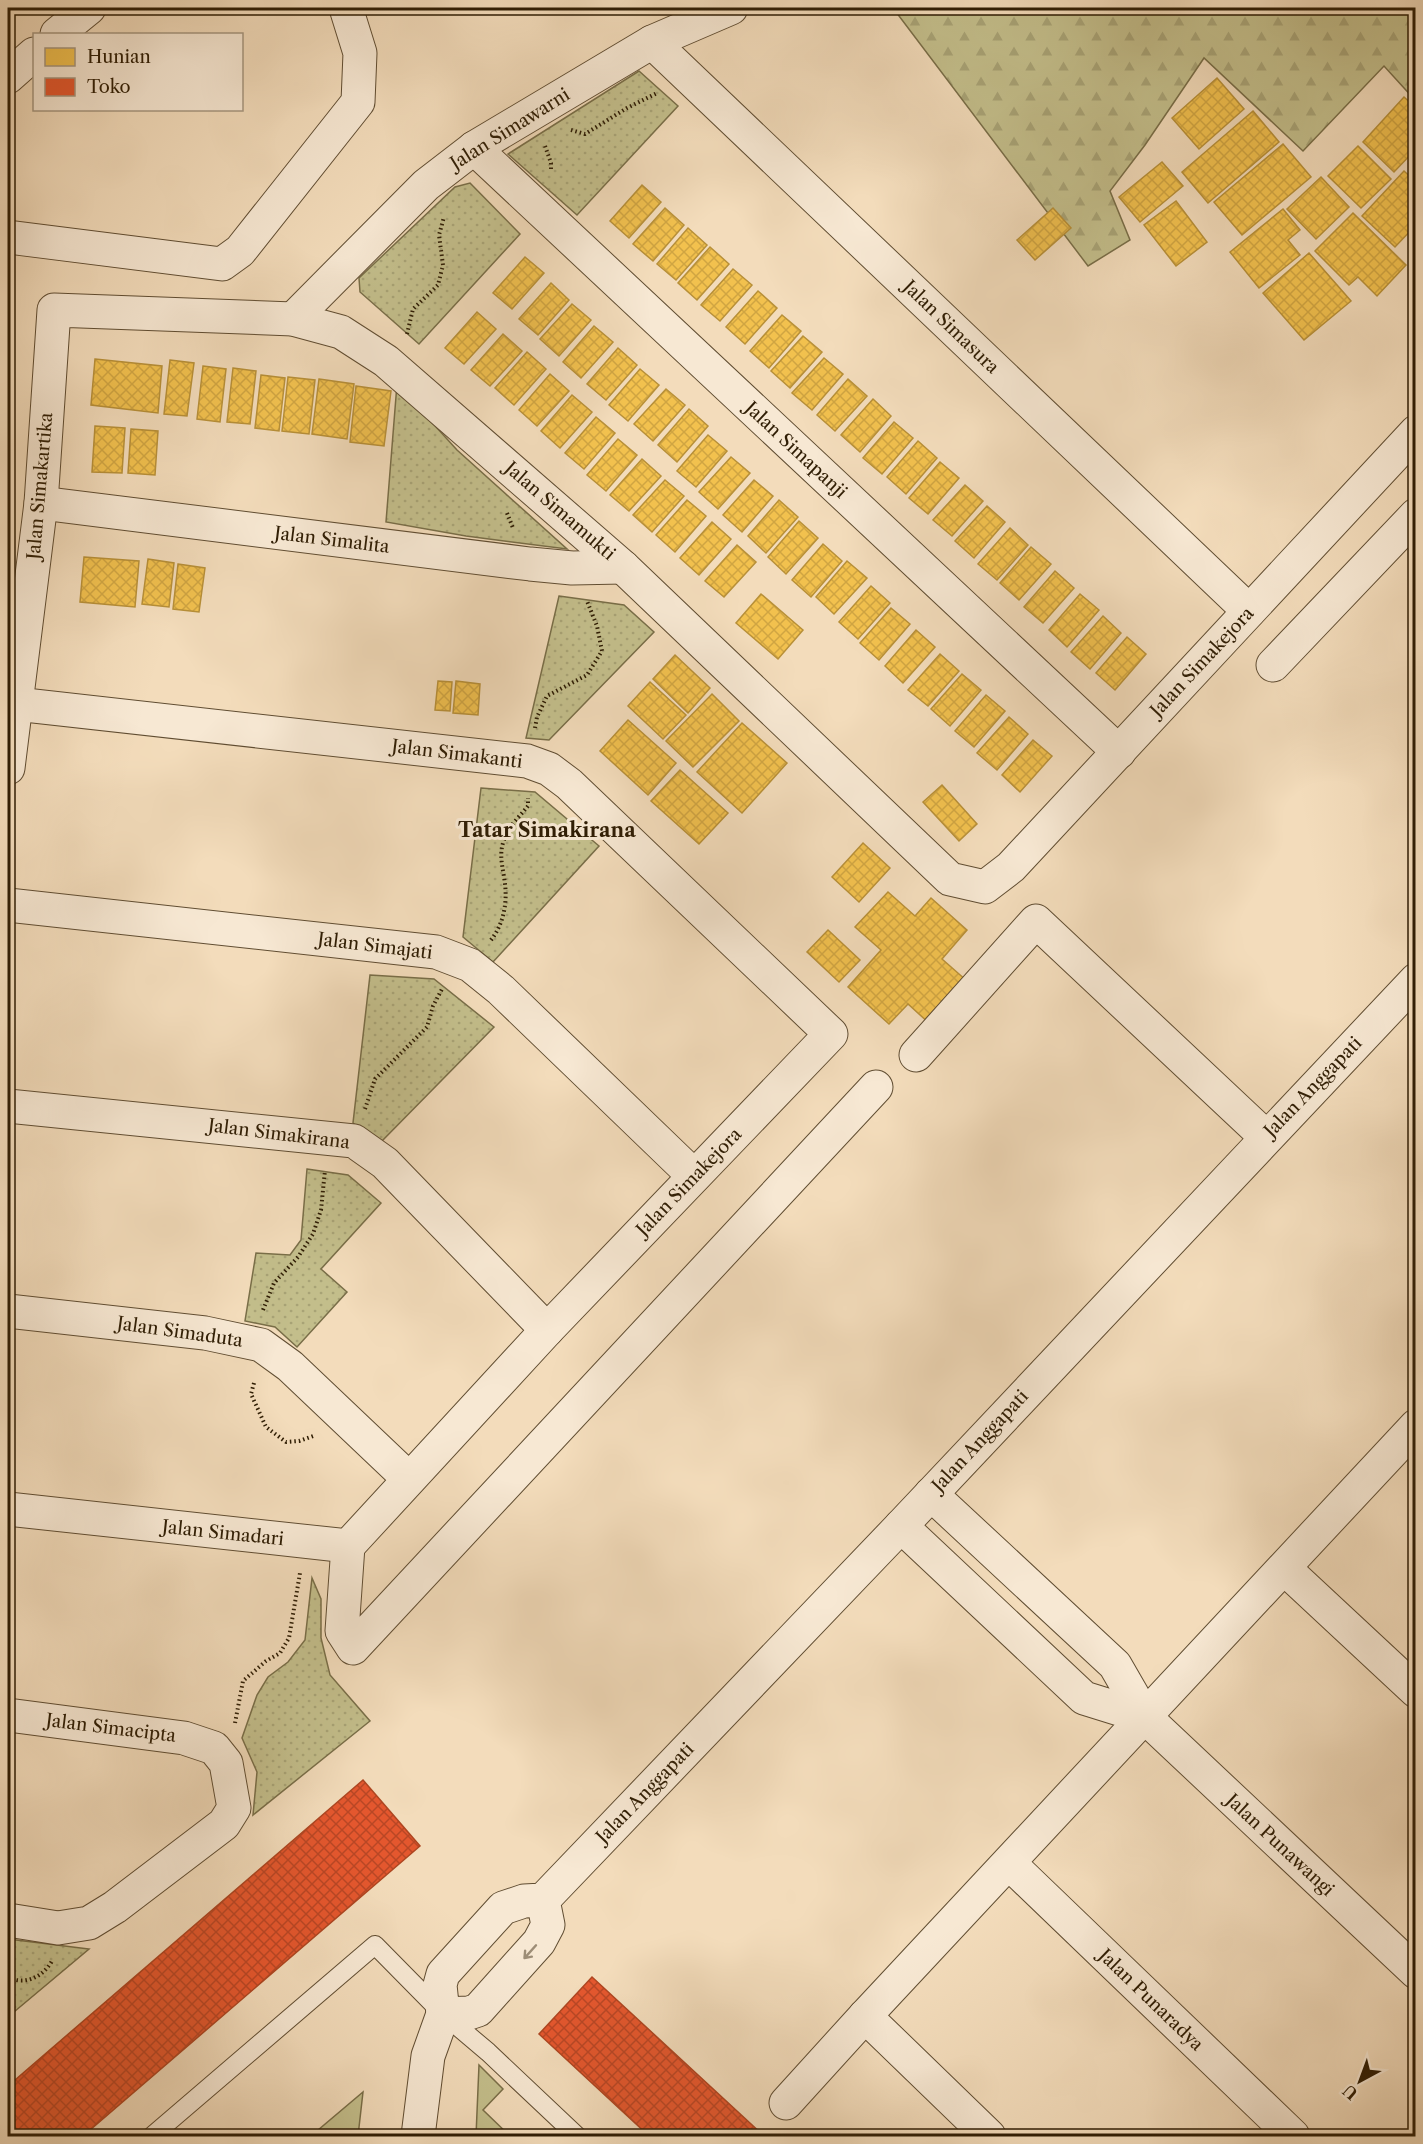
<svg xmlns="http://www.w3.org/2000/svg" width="1423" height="2144" viewBox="0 0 1423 2144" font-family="'Libre Caslon Text',serif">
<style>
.grass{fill:url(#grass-dots);stroke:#796e48;stroke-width:1.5}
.forest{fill:url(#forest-firs);stroke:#796e48;stroke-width:1.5}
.garden{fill:#c3be8b;stroke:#796e48;stroke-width:1.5}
.homes{fill:url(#homes-cross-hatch);stroke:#b89038;stroke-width:1.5}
.shops{fill:url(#shops-cross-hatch);stroke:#ae4621;stroke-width:1.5}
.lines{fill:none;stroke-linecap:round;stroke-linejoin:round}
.lane-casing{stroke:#604d32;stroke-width:20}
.street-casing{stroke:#604d32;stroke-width:35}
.path{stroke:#2f1d04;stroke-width:4;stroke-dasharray:1.5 3;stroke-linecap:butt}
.lane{stroke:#f7e8d3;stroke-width:18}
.street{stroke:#f7e8d3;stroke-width:33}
.oneway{stroke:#9d8d76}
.labels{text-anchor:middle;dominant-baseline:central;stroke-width:6;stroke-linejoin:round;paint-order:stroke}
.street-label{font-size:18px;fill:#2f1d04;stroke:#f7e8d3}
.neighbourhood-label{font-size:20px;font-weight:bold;fill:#2f1d04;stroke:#f7e8d3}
</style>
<defs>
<pattern id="grass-dots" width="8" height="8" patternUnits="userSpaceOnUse" patternTransform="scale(1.5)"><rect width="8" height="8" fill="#c3be8b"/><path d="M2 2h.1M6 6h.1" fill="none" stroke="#a8a376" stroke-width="1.8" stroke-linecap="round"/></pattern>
<pattern id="forest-firs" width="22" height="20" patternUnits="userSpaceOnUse" patternTransform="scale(1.5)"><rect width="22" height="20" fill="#c3be8b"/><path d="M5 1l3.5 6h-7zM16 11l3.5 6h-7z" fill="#a8a376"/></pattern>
<pattern id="homes-cross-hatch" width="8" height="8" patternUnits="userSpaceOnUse" patternTransform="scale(1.5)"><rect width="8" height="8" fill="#f2c14e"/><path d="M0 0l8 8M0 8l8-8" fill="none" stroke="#d0a542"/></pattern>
<pattern id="shops-cross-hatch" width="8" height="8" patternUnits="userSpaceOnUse" patternTransform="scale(1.5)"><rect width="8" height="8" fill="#e4572e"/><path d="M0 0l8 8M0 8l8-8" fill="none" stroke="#b94725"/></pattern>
</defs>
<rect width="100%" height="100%" fill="#f3dcbb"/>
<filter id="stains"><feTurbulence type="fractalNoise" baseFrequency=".00333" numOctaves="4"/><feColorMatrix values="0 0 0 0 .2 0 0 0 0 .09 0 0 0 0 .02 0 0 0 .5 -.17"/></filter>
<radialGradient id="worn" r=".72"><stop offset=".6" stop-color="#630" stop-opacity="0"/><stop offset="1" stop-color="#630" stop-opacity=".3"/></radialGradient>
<g class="grass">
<path d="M639,71L678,106L577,215L508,154Z"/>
<path d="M470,183L520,234L419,344L360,292L359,278L455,187Z"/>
<path d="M397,384L457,450L567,549L466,536L386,522Z"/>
<path d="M559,596L624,605L654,632L549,740L526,738Z"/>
<path d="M481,788L535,792L599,846L493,962L463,937Z"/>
<path d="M370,975L434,979L494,1027L380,1143L353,1123Z"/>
<path d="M307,1169L348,1175L381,1203L321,1269L347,1292L297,1347L275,1327L245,1321L256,1253L290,1255L301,1240Z"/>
<path d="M312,1578L321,1599V1638L330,1675L370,1721L253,1815L257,1772L242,1738L257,1695L268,1677L288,1662L305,1640Z"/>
<path d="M8,1939L89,1949L8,2017Z"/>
</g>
<path class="forest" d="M893,8H1415V100L1384,66L1303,151L1204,58L1145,145L1110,191L1130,240L1088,266Z"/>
<g class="garden">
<path d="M479,2065L503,2089L483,2110L510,2136H476Z"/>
<path d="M363,2092L358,2136H311Z"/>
</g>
<g class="homes">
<path d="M1217,78L1244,109L1199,149L1172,118Z"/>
<path d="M1404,97L1416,108V149L1394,172L1363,142Z"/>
<path d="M1253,111L1279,142L1208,203L1182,172Z"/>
<path d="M1283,144L1311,177L1242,235L1214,202Z"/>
<path d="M1358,146L1391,179L1361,208L1328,176Z"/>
<path d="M1162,162L1183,186L1140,222L1119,197Z"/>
<path d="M1404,171L1416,182V225L1395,247L1362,216Z"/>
<path d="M1321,177L1349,207L1316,239L1287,209Z"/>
<path d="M642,185L661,202L629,238L610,221Z"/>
<path d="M1176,201L1207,242L1176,266L1144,225Z"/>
<path d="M665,208L684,225L653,261L633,244Z"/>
<path d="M1053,208L1071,228L1035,260L1017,240Z"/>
<path d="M1283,209L1300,230L1288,240L1300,255L1259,288L1230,252Z"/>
<path d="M1353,213L1406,265L1377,296L1358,277L1349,285L1315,251Z"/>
<path d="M688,228L707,245L676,280L657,264Z"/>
<path d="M710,247L729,264L697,300L678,283Z"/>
<path d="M1309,253L1351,301L1304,340L1263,293Z"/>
<path d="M525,257L544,273L512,309L493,293Z"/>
<path d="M733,269L752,285L720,321L701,305Z"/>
<path d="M551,283L569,300L538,335L519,319Z"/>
<path d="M758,291L777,308L745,344L726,327Z"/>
<path d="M572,304L591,320L559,356L540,339Z"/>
<path d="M477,312L496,329L464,364L445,348Z"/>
<path d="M782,315L801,331L769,368L750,351Z"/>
<path d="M594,326L613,342L581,378L563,362Z"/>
<path d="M503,334L522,351L490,386L471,370Z"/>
<path d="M803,336L822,352L790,388L771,371Z"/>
<path d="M618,348L637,365L606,400L587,384Z"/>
<path d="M527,352L546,369L514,405L495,388Z"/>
<path d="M824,358L843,374L812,410L792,393Z"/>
<path d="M95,359L162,366L158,413L91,405Z"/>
<path d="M170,360L194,363L187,416L164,414Z"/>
<path d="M203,366L226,369L220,422L197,419Z"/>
<path d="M233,368L256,371L250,424L227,422Z"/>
<path d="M640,369L659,385L628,421L609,405Z"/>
<path d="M550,374L569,391L537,426L519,410Z"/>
<path d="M261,375L285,378L279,431L255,428Z"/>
<path d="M288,377L315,380L309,434L282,431Z"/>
<path d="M319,379L354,384L347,439L312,434Z"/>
<path d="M848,379L867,396L835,431L817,415Z"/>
<path d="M356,386L391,391L384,446L350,442Z"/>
<path d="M666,389L685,405L653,441L634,424Z"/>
<path d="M572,395L592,412L560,448L541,431Z"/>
<path d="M873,399L891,416L860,452L841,435Z"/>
<path d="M689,409L708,426L677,462L658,445Z"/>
<path d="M596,417L615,433L584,469L565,453Z"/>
<path d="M894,422L913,438L882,474L863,458Z"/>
<path d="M95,426L125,428L122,473L92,472Z"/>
<path d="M131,429L158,431L155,475L128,473Z"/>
<path d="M708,435L727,451L696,487L677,471Z"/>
<path d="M618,439L637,455L606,491L587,475Z"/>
<path d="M918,441L937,458L906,494L887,477Z"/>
<path d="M731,457L750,473L718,509L699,492Z"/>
<path d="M642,459L661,476L629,511L610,495Z"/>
<path d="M940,462L959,478L928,514L909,498Z"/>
<path d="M665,480L684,496L652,532L633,515Z"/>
<path d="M754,480L773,496L742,532L723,515Z"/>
<path d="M965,485L983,501L952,536L933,520Z"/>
<path d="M687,500L706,516L675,552L656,535Z"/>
<path d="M779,500L798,517L766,553L748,536Z"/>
<path d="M987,506L1005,522L974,558L955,541Z"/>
<path d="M799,521L818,538L786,574L768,557Z"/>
<path d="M712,522L731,539L699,575L680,558Z"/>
<path d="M1010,528L1028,545L997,580L978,564Z"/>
<path d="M823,544L842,561L811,597L792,580Z"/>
<path d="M737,545L756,562L724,597L705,581Z"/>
<path d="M1031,547L1051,564L1019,600L1000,583Z"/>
<path d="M84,557L139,561L135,607L80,602Z"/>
<path d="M148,559L174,563L169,607L142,604Z"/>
<path d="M847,561L867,578L834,614L816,597Z"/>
<path d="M178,564L205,568L199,612L173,609Z"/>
<path d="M1055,571L1074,588L1043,623L1024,607Z"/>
<path d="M871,586L890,603L858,639L839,622Z"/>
<path d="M761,594L803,630L778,659L736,623Z"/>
<path d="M1080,594L1099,610L1067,647L1049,630Z"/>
<path d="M891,608L910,624L879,660L860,643Z"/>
<path d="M1103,616L1121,633L1090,669L1071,652Z"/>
<path d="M916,630L935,647L903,683L885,666Z"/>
<path d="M1127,637L1146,654L1115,690L1096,673Z"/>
<path d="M940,654L959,671L928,706L908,690Z"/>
<path d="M675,655L710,688L688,713L653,679Z"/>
<path d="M962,674L981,690L950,726L931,709Z"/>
<path d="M438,681L452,682L450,711L435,710Z"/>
<path d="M456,681L480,684L478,715L453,713Z"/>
<path d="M650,682L686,715L663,739L628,706Z"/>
<path d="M712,694L739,721L693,767L666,741Z"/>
<path d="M986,695L1005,711L974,747L955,731Z"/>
<path d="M1009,717L1028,734L997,770L977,753Z"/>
<path d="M628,720L676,763L648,795L600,751Z"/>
<path d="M742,723L787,763L742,813L697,772Z"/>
<path d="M1033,740L1052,756L1020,792L1002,775Z"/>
<path d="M680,770L728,813L699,844L651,801Z"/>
<path d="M942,785L977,824L959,841L923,802Z"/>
<path d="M863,843L890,868L859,902L832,877Z"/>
<path d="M888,892L915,916L931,898L967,930L942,959L967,981L930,1024L908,1004L889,1024L848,987L881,950L855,927Z"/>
<path d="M828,930L860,960L839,982L807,952Z"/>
</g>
<g class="shops">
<path d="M363,1780L420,1846L83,2136H8V2086Z"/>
<path d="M592,1977L764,2136H649L539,2034Z"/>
</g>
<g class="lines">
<g class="lane-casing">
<path id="lane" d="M152,2136L375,1945L443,2014L488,2052L577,2136"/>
</g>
<g class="street-casing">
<g id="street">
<path d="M57,34L89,8"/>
<path d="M652,42L1249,611"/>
<path d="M8,77L34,54"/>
<path d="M474,148L1119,752"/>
<path d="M8,237L222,264L240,251L358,102L360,53L346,8"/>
<path d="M293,319L426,185L474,148L652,42L731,8"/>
<path d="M41,503L530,564L572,568L623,567"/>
<path d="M1273,665L1416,515"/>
<path d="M8,768L41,503L54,310L293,319L341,332L386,361L623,567L950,879L985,887L1011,867L1416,432"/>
<path d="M8,905L436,952L470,965L501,990L694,1176"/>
<path d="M916,1055L1036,921L1266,1137"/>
<path d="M8,1106L354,1141L385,1163L547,1330"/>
<path d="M8,1311L205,1333L261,1345L290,1366L409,1479"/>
<path d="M8,1509L348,1546L547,1330L831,1034L569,784L549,769L527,761L16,704"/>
<path d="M901,1526L1084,1698L1145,1717L1115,1665L931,1494"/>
<path d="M348,1546L342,1631L353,1648L876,1087"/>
<path d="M1284,1568L1416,1691"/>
<path d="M8,1715L184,1738L214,1748L226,1763L234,1808L224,1824L115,1907L89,1923L58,1928L8,1920"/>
<path d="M1145,1717L1416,1972"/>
<path d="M1009,1863L1293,2136"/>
<path d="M543,1900L548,1925L539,1942L478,2010L469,2013L443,2014L440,1985L443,1974L503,1908L524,1901L543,1900L901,1526L1416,980"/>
<path d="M865,2016L989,2136"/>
<path d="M786,2103L865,2016L1416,1426"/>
<path d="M418,2136L428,2056L443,2014"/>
</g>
</g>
<g class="path">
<path d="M571,130L585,134L627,108L657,93"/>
<path d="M545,146L551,163V171"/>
<path d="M407,334L413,309L438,285L443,265L439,235L444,217"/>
<path d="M507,513L513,528"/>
<path d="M535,728L537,717L547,696L587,675L602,651L597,626L587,601"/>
<path d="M491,940C505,922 508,899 504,877C502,864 499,853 504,840C508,827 520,816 528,806V798"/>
<path d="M365,1109L375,1079L427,1027L433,1006L442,989"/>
<path d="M263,1310L274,1283L298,1257L313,1234L321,1210L325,1170"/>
<path d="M254,1383L251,1394L266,1427L286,1442L299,1441L313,1436"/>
<path d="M235,1723L243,1681L266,1661L280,1653L289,1638L300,1573"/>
<path d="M8,1977C24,1986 43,1977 52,1961"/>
</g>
<use href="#lane" class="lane"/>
<use href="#street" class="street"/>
</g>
<defs><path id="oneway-shaft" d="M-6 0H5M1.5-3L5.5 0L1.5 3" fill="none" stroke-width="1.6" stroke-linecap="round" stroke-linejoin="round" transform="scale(1.5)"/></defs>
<use class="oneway" href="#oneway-shaft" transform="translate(530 1952) rotate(132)"/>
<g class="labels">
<g class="street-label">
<text transform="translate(510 129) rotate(-32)">Jalan Simawarni</text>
<text transform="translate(951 327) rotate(44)">Jalan Simasura</text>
<text transform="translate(796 450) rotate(43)">Jalan Simapanji</text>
<text transform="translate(40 486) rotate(-85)">Jalan Simakartika</text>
<text transform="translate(560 511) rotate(41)">Jalan Simamukti</text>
<text transform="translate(332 540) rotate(7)">Jalan Simalita</text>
<text transform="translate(1202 662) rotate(-47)">Jalan Simakejora</text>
<text transform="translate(457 754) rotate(7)">Jalan Simakanti</text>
<text transform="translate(375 946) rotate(7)">Jalan Simajati</text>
<text transform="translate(1313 1087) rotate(-46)">Jalan Anggapati</text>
<text transform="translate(279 1134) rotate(7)">Jalan Simakirana</text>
<text transform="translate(689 1182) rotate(-46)">Jalan Simakejora</text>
<text transform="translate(180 1332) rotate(8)">Jalan Simaduta</text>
<text transform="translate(980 1441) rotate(-47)">Jalan Anggapati</text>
<text transform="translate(223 1533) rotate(6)">Jalan Simadari</text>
<text transform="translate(111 1728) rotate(7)">Jalan Simacipta</text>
<text transform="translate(645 1793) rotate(-46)">Jalan Anggapati</text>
<text transform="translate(1280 1845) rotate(43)">Jalan Punawangi</text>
<text transform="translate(1151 2000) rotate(44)">Jalan Punaradya</text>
</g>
<g class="neighbourhood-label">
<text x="547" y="830">Tatar Simakirana</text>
</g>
</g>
<rect width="1423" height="2144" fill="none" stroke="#f3dcbb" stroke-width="30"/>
<rect x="9" y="9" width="1405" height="2126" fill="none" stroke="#2f1d04" stroke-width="3"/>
<rect x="15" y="15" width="1393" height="2114" fill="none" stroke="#2f1d04" stroke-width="1.5"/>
<rect x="33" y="33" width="210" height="78" fill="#f7e8d3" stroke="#a79780" stroke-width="1.5"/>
<rect x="45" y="48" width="30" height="18" fill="#f2c14e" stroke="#a79780" stroke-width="1.5"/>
<text x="87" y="63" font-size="18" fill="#2f1d04">Hunian</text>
<rect x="45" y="78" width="30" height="18" fill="#e4572e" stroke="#a79780" stroke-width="1.5"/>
<text x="87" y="93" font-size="18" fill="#2f1d04">Toko</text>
<g transform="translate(1360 2081) rotate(221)" stroke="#f7e8d3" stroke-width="4.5" paint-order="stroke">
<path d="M0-4.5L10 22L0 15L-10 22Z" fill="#2f1d04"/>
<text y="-9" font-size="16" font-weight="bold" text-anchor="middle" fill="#2f1d04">U</text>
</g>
<rect width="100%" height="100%" filter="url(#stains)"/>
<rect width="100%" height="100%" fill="url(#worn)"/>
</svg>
